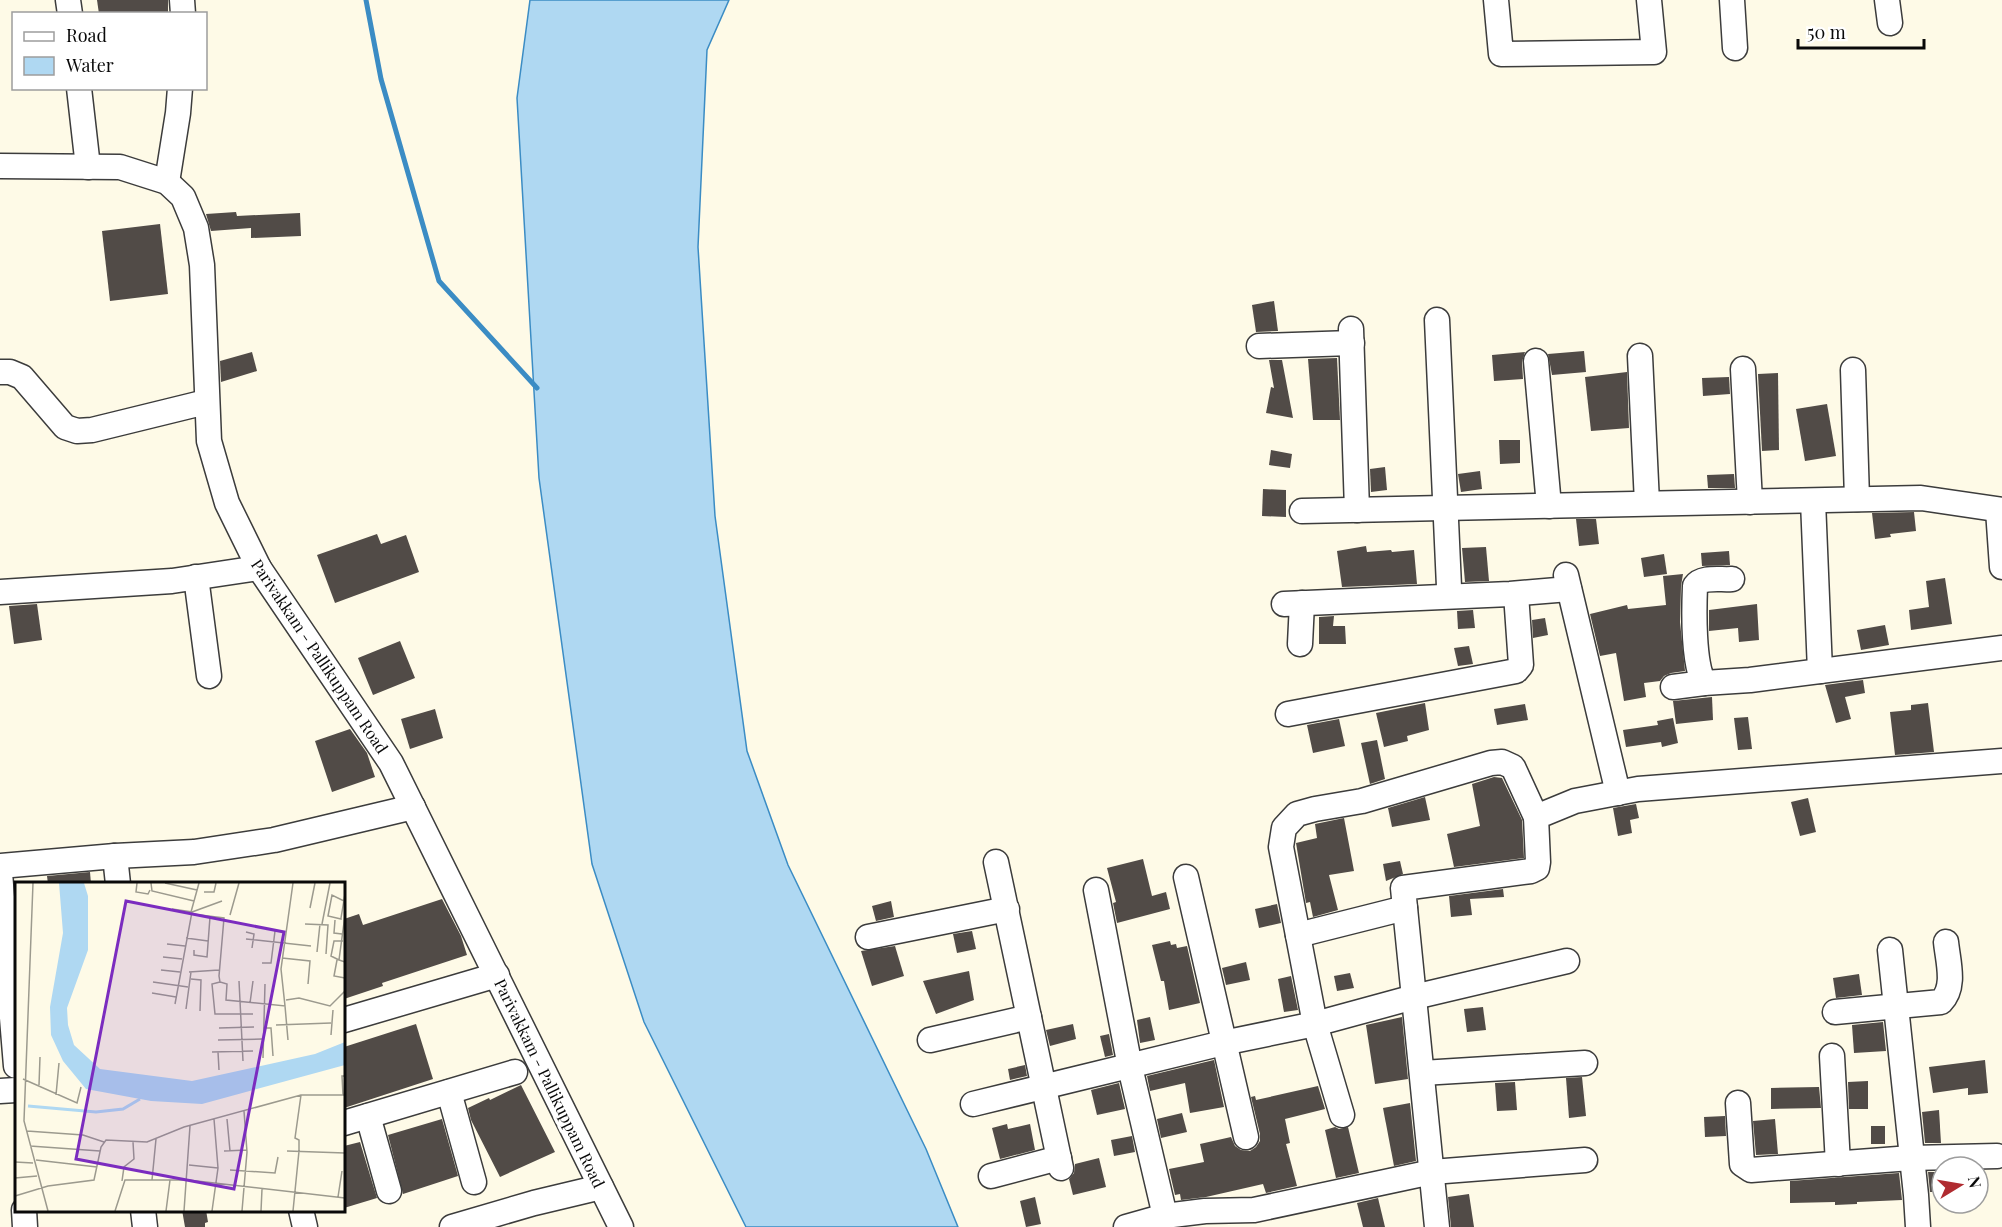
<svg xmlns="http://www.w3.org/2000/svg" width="2002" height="1227" viewBox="0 0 2002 1227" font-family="'Playfair Display',serif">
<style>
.water{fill:#afd8f2;stroke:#3b8cc4;stroke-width:1.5}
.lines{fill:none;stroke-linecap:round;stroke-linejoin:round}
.stream{stroke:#3b8cc4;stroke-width:5}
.building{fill:#514b47}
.minor-casing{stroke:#3c3c3c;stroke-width:27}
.minor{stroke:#fff;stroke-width:24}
.labels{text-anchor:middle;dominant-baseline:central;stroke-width:6;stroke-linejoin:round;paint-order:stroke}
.street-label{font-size:16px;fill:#090909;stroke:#fff}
.inset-river{fill:none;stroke:#afd8f2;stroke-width:3}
.inset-road{fill:none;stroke:#9c9a8e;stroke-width:1.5}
.view{fill:#7b2cbf;fill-opacity:0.15;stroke:#7b2cbf;stroke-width:3}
.inset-edge{fill:none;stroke:#090909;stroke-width:3}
</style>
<rect width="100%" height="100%" fill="#fefae7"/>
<path class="water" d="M530,0H729L707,50L698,247L715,516L747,751L788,865L926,1149L958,1227H746L644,1022L592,864L539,478L517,98Z"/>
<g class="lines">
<path class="stream" d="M366,0L381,79L439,281L537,388"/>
</g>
<g class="building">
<path d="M97,0H168V14H99Z"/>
<path d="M236,212L237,216L300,213L301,236L251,238V228L211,231L206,214Z"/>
<path d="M160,224L168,294L110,301L102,231Z"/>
<path d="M1274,301L1278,331L1256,332L1252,305Z"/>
<path d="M1584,351L1586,372L1552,375L1548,354Z"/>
<path d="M252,352L257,371L221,382L220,361Z"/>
<path d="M1525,352L1522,362L1523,379L1494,381L1492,355Z"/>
<path d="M1337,358L1340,420H1313L1308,359Z"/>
<path d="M1269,360H1282L1293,418L1266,413L1271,387L1274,388Z"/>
<path d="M1627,372L1629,428L1591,431L1585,377Z"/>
<path d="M1778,373L1779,450L1762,451L1758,374Z"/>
<path d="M1729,377L1730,394L1703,396L1702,378Z"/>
<path d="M1827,404L1836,456L1805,461L1796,409Z"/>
<path d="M1499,440H1520V463L1500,464Z"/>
<path d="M1271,450L1292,454L1290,468L1269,465Z"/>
<path d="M1385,467L1387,490L1371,492L1370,469Z"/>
<path d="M1480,471L1482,489L1461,492L1458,474Z"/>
<path d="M1734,474L1735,488H1708L1707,475Z"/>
<path d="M1263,489L1286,490V517L1262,516Z"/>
<path d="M1914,512L1916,531L1890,534L1891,537L1875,539L1872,513Z"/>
<path d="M1576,519H1596L1599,544L1579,546Z"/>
<path d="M377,534L381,544L406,535L419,572L335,603L317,555Z"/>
<path d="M1366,546L1367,552L1391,550L1392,552L1414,550L1417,584L1342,587L1337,551Z"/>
<path d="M1486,547L1489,581L1465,582L1462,548Z"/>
<path d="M1729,551L1730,565L1702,566L1701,553Z"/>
<path d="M1664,554L1667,574L1644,577L1641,558Z"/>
<path d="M1683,574L1681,586L1680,622L1685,671L1671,673L1664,676L1660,681L1644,683L1646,697L1624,701L1616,653L1600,656L1590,614L1627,605L1628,609L1666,605L1663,576Z"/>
<path d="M1945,578L1952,624L1911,630L1909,610L1929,607L1926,581Z"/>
<path d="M37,604L42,640L14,644L9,606Z"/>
<path d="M1757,604L1759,640L1739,642L1738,628L1709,631V610Z"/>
<path d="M1473,610L1475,628L1458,629L1457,611Z"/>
<path d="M1334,616L1333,626H1345L1346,644H1319V617Z"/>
<path d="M1545,618L1548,635L1533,638L1532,620Z"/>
<path d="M1885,625L1889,645L1861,650L1857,630Z"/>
<path d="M400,641L415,678L373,695L358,658Z"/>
<path d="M1469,646L1473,664L1458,666L1454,648Z"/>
<path d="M1863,680L1865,693L1845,697L1851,719L1836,723L1825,685Z"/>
<path d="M1712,697L1713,720L1676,724L1673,701Z"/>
<path d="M1425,703L1429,730L1407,736L1408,741L1384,747L1376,713Z"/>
<path d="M1928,703L1934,752L1895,755L1890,712L1911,710V705Z"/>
<path d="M1525,704L1528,720L1497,725L1494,709Z"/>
<path d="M435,709L443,738L410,749L401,719Z"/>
<path d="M1748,717L1752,749L1738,750L1734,718Z"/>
<path d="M1673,718L1678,743L1662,747L1661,742L1626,747L1623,730L1658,725L1657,721Z"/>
<path d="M1339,719L1345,746L1313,753L1307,725Z"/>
<path d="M350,729L367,753L375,777L332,792L315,741Z"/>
<path d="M1377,740L1385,779L1370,784L1361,743Z"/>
<path d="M1494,777L1502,778L1522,820L1524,858L1454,867L1447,834L1480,826L1472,784Z"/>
<path d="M1425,797L1430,820L1392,827L1388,808Z"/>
<path d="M1808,798L1816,832L1800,836L1791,802Z"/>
<path d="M1636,804L1639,818L1630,820L1632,833L1618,836L1613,808Z"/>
<path d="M1344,818L1354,871L1329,875L1338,910L1313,917L1310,902L1306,903L1296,843L1317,838L1315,824Z"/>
<path d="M1143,859L1152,896L1166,892L1170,909L1117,923L1113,903L1116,902L1107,868Z"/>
<path d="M1400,861L1403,874L1386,881L1383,864Z"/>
<path d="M90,872L91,884H48L47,876Z"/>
<path d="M1503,889L1504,897L1470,899L1472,915L1451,917L1449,896Z"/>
<path d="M442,899L461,936L467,955L382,983L383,986L344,999V919L359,914L363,925Z"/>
<path d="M891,901L894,917L876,921L872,906Z"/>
<path d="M1277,904L1281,923L1259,928L1255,909Z"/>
<path d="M972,931L976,949L957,953L953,934Z"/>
<path d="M1170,941L1171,945L1176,944L1177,948L1187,946L1200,1003L1169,1010L1164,981H1161L1152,945Z"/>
<path d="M895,946L904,976L872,986L861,951Z"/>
<path d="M1246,962L1250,980L1226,985L1222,968Z"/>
<path d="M969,971L974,1000L936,1014L923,981Z"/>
<path d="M1350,973L1354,988L1337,991L1334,976Z"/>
<path d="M1859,974L1862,995L1836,998L1833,978Z"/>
<path d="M1291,976L1298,1010L1284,1012L1278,979Z"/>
<path d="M1483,1007L1486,1030L1467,1032L1464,1009Z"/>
<path d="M1150,1017L1155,1040L1140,1043L1137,1020Z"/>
<path d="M1402,1017L1408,1079L1375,1084L1366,1025Z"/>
<path d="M1883,1022L1886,1051L1854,1053L1852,1025Z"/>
<path d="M416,1024L433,1079L344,1108V1047Z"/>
<path d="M1073,1024L1076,1039L1050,1046L1046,1030Z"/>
<path d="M1109,1034L1113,1055L1105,1057L1100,1036Z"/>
<path d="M1214,1060L1224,1107L1190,1113L1185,1083L1150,1091L1147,1076Z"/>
<path d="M1985,1060L1988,1093L1968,1095V1088L1933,1093L1929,1067Z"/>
<path d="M1025,1065L1027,1076L1010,1080L1008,1069Z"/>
<path d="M1582,1077L1586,1116L1569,1118L1566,1078Z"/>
<path d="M1868,1081V1109H1849L1848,1082Z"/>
<path d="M1515,1082L1517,1110L1497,1111L1495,1083Z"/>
<path d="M1119,1083L1125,1109L1097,1115L1091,1090Z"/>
<path d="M521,1085L555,1152L500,1177L471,1120L468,1108L489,1098L490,1100Z"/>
<path d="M1318,1086L1325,1109L1285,1119L1290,1143L1286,1144L1297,1186L1266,1193L1263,1184L1206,1197L1181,1200L1180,1194L1175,1195L1169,1169L1204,1162L1200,1144L1231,1137L1235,1146L1241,1150L1250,1151L1256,1147L1260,1141V1134L1251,1097L1255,1096L1256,1100Z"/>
<path d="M1819,1087L1821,1108L1771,1109V1088Z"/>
<path d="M1410,1103L1416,1161L1394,1166L1383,1108Z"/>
<path d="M1939,1110L1941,1143H1925L1922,1112Z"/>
<path d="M1182,1113L1187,1132L1161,1138L1157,1119Z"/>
<path d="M1725,1116L1726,1136L1705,1137L1704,1117Z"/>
<path d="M442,1119L458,1176L403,1194L388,1135Z"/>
<path d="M1775,1119L1778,1154L1756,1155L1753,1121Z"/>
<path d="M1007,1124L1008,1129L1030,1124L1035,1150L1000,1159L992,1128Z"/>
<rect x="1871" y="1126" width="14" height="18"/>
<path d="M1335,1127L1339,1129L1348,1127L1359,1173L1336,1178L1325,1130Z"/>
<path d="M1132,1136L1135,1152L1114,1156L1111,1140Z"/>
<path d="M360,1142L377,1198L344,1208V1146Z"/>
<path d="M1099,1158L1106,1187L1073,1195L1069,1179L1074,1173L1075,1164Z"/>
<path d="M1928,1172H1941L1942,1192H1930Z"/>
<path d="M1899,1173L1902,1200L1857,1202V1204L1835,1205V1202L1790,1203V1181Z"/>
<path d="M1469,1194L1474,1227H1451L1448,1197Z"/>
<path d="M1035,1197L1041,1224L1026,1227L1020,1201Z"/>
<path d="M1378,1198L1385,1227H1363L1357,1203Z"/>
<path d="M182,1210H206L208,1222L205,1223V1227H185Z"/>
</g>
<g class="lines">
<g class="minor-casing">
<g id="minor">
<path d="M68,0L70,14"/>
<path d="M182,0L183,14"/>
<path d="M1496,0L1501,54L1654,52L1649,0"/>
<path d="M1732,0L1735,48"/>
<path d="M1887,0L1890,23"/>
<path d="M79,88L88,167"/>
<path d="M0,166L120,167L167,182L183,197L196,228L202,265L209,441L227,503L259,568L391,763L621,1227"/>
<path d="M167,182L178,113L180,88"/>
<path d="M1437,320L1449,587"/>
<path d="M1351,329L1357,510"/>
<path d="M1259,346L1352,343"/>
<path d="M1640,356L1647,503"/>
<path d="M1536,361L1549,506"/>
<path d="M1743,369L1750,502"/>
<path d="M1853,370L1857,499"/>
<path d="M0,372H10L22,377L65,427L77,431L92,430L206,402"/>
<path d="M1813,501L1820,671"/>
<path d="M1998,510L2002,567"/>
<path d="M1302,511L1921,498L2002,510"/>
<path d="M1566,575L1618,793"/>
<path d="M196,577L209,676"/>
<path d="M1732,579C1720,580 1702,576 1695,586C1694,610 1693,663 1704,683L1750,680L2002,648"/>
<path d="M0,592L172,581L259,568"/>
<path d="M1284,604L1510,594L1569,589"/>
<path d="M1300,644L1302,603"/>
<path d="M1673,687L1704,683"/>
<path d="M1288,714L1516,671L1521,665L1516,594"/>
<path d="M115,856L118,884"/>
<path d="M996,862L1061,1168"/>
<path d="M0,866L115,856L194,852L274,840L413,807"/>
<path d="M0,873L16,1066"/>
<path d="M1186,877L1246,1137"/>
<path d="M1096,890L1130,1067L1165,1216"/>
<path d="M1298,935L1405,908"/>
<path d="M868,937L1007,909"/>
<path d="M1890,950L1916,1195L1918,1227"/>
<path d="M1835,1012L1941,1002C1956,987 1948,962 1946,942"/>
<path d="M344,1020L497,975"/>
<path d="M930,1040L1029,1017"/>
<path d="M1832,1056L1838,1164"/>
<path d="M1422,1073L1585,1063"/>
<path d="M0,1091L16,1090"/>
<path d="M449,1092L474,1182"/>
<path d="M1738,1103L1742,1164L1751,1170L1911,1158L1997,1156"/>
<path d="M973,1104L1223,1043L1315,1024L1414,997L1567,961"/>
<path d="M1342,1115L1315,1024L1281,847L1284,828L1297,814L1315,809L1362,801L1491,763L1502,762L1513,767L1536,817"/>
<path d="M368,1116L389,1191"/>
<path d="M344,1123L515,1072"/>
<path d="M991,1176L1059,1158"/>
<path d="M24,1210L25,1227"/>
<path d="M143,1210L145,1227"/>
<path d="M301,1210L305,1227"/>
<path d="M452,1227L534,1203L601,1187"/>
<path d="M1126,1227L1165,1216L1205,1211L1254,1210L1432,1172L1585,1160"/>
<path d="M1437,1227L1403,888L1531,871L1537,868L1538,862L1536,817L1575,801L1638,789L2002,761"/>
</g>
</g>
<use href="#minor" class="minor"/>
</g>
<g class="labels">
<g class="street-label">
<text transform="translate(320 656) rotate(56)">Parivakkam - Pallikuppam Road</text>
<text transform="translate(550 1083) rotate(64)">Parivakkam - Pallikuppam Road</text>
</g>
</g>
<g transform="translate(15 882)">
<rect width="330" height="330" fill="#fefae7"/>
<path d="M44,1H69L73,14V68L52,126L53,143L59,163L85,187L177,199L300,172L330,160V183L187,222L136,219L71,207L48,179L36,153L35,125L48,51Z" fill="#afd8f2"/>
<path class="inset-river" d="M13,224L81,230L108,227L125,217"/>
<path class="inset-road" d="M18,1L9,239L33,329M122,1L121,10L133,12L135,8M136,1L137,9L179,19M150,1L182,8M189,10H199L201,1M329,19L317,13L313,34L326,37V36L330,12M295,26L300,1M157,27L177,30L160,122M176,30L184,1M177,30L207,19M177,32L209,36L204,94L205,100L212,102L211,118L270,124L266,87L278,1M215,33L224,1M330,33L324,78L330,80M320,38L319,51L327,52M290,42L313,43L311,72M307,42L315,1M231,50L239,52L237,66M171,56L193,59M231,57L296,64M152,62L170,64M179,68V73L192,75L195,35M302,70L305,42M148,75L167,77M267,76L295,79L293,102M322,78L319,94L330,96M324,78L316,74L319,59H328M247,81H256L260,49M146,88L165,90M174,90L204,88M176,97L186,98L185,129M224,99L228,179M138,100L173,105M205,100L197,102L200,132H238M137,111L161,115M271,118L284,116L315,124L330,109M235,121L238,99M270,124L273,158M171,127L176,90M261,143L316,141M204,146L239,145M248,146H256L258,174M316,153L318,128M203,158L247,157M197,170L238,169M203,170L204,188M248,176L250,102M8,197L62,221L66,205M24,203L25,175M41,213L44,181M328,213L327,194H330M212,237L215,269M12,249L68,253L89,260M15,264L85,269M209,269L232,268M272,269L330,271M21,278L82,285M0,280L18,281M174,283L203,286M215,288L260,291L263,275M0,296L22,294M137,298L141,257M107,299L109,285L119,277L118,260M0,314L33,304L79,298L86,265L91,258L132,260L169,245L286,213H330M323,315L327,289M100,329L110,298H173L330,316M151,329L155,298M169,329L175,244M197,329L203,286L199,237M227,329L232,270L229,229M246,329L247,307M278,329L284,269V258L280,256L286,213"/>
<path class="view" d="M111,19L269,50L219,307L61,277Z"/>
<rect width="330" height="330" class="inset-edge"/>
</g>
<rect x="12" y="12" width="195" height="78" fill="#ffffff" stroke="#9d9d9d" stroke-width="1.5"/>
<rect x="24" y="32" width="30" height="9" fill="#ffffff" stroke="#9d9d9d" stroke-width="1.5"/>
<text x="66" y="42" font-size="18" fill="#090909">Road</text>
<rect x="24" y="57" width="30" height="18" fill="#afd8f2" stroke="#9d9d9d" stroke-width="1.5"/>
<text x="66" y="72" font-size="18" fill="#090909">Water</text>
<g transform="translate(1960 1185) rotate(79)"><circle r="28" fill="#ffffff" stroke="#9d9d9d" stroke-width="1.5"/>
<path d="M0-4.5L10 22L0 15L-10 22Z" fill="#b02b30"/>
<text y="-9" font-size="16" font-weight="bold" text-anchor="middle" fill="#090909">N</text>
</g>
<path d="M1798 39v9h126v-9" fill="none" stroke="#090909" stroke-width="3"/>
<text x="1807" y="39" font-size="18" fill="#090909" stroke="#ffffff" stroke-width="4.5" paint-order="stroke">50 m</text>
</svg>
